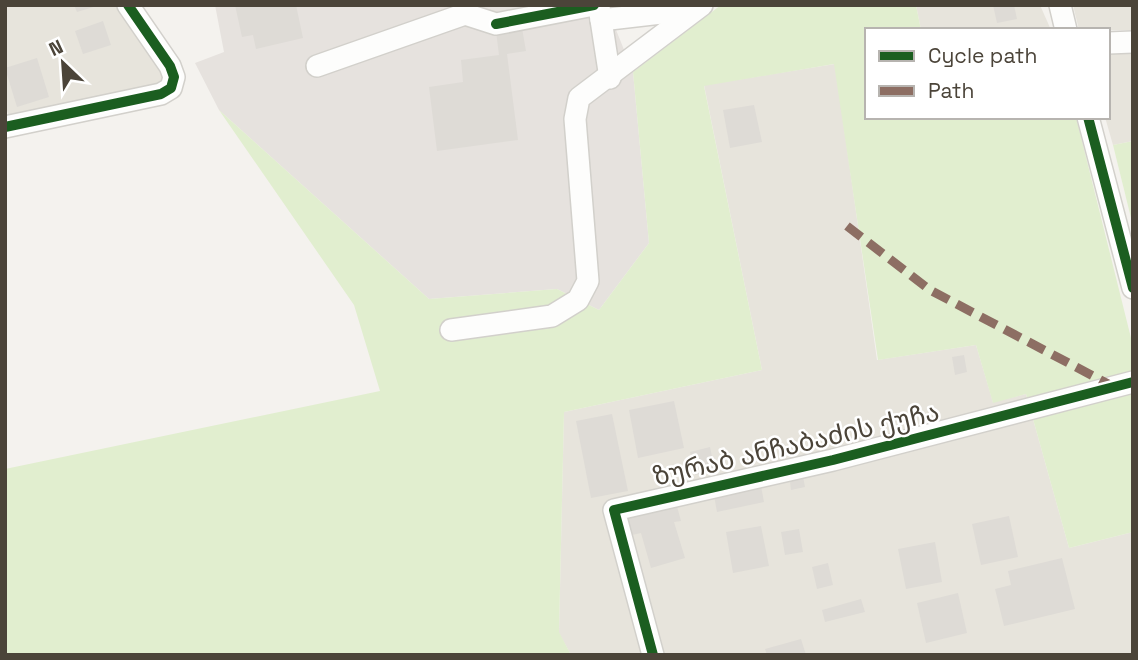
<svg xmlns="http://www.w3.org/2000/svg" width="1138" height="660" viewBox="0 0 1138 660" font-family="'Space Grotesk','Noto Sans Georgian',sans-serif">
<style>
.residential{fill:#e7e4dc}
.industrial{fill:#e6e2de}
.green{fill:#e1eecf}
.building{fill:#dedbd6}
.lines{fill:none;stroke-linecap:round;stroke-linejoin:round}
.minor-casing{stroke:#d2d0cb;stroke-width:24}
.minor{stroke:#fdfdfc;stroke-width:21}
.quiet{stroke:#8d6e63;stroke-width:9;stroke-dasharray:18 9;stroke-linecap:butt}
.cycleway-casing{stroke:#fff;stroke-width:15}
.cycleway{stroke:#1b5e20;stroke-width:10}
.labels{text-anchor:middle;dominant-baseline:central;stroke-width:5;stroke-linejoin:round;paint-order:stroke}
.street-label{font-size:26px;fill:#4b4439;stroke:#fff}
</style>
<rect width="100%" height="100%" fill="#f4f2ee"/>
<g class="residential">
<path d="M5,5H123L166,73L165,82L10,121L5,104Z"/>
<path d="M916,5H1040L1051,30H921Z"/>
<path d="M1073,5H1133V30H1079Z"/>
<path d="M1133,53V141L1113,145L1105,117H1108V54Z"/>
<path d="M835,64L877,360L976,345L993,402L1026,394L1069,548L1133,532V655H571L559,633L564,412L762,370L704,85Z"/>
</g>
<path class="industrial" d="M215,5H606L633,72L649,243L599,310L557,289L429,299L219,110L195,63L224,52Z"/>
<g class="green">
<path d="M721,5H916L921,30H867V117H1076L1133,346V532L1069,548L1026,394L993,403L976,345L878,360L834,64L704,86L762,370L564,412L559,632L571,655H5V469L380,391L354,305L219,110L429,299L557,289L599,310L649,243L633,72Z"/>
<path d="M1133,141V226L1113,145Z"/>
</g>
<g class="building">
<path d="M74,5H97V6L77,12Z"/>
<path d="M235,5H296L303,38L256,49L253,35L242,37Z"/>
<path d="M993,5H1014L1017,19L997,23Z"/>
<path d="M103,21L111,45L83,54L75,31Z"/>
<path d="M522,28L526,51L507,54L518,140L437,151L429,87L463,82L461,60L499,55L496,31Z"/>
<path d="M37,58L49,97L17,107L5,68Z"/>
<path d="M754,105L762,142L730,148L723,110Z"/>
<path d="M964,355L967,372L955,375L952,357Z"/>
<path d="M674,401L684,448L638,458L629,410Z"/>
<path d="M612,414L628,491L591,498L576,421Z"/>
<path d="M710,447L715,471L695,475L690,452Z"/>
<path d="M802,471L805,487L791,490L789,474Z"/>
<path d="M760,481L764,502L717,512L713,490Z"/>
<path d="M676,503L681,521L674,522L685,558L651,568L641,533L632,535L626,517Z"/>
<path d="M1009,516L1018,557L981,565L972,524Z"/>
<path d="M761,526L769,566L733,573L726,532Z"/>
<path d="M799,529L803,552L785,555L781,532Z"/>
<path d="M935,542L942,582L906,589L898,549Z"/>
<path d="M1062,558L1075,609L1004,626L995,589L1011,585L1008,571Z"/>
<path d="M828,563L833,585L817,589L812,567Z"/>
<path d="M958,593L967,633L926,643L917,603Z"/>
<path d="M861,599L865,612L825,622L822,610Z"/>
<path d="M801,639L806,655H767L765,649Z"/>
</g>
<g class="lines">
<g class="minor-casing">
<g id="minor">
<path d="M464,5L465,14L496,24L594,5"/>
<path d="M1060,5L1066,30"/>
<path d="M599,7L610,78"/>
<path d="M601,20L696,9"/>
<path d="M1108,43L1133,42"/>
<path d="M317,66L465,14"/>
<path d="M1088,117L1133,288"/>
<path d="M5,127L161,94L171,88L174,77L170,66L128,5"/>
<path d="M451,330L552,316L578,300L588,281L575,119L579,98L702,5"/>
<path d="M653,655L614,510L833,460L1133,382"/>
</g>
</g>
<use href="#minor" class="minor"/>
<path class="quiet" d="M847,226L930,290L1114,387"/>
<g class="cycleway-casing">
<g id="cycleway">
<path d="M496,24L594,5"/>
<path d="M1088,117L1133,288"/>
<path d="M5,127L161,94L171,88L174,77L170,66L128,5"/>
<path d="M653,655L614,510L833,460L1133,382"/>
</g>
</g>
<use href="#cycleway" class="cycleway"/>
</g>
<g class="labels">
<g class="street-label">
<text transform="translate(796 444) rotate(-13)">ზურაბ ანჩაბაძის ქუჩა</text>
</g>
</g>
<rect width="1138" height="660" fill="none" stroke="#4b4439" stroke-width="14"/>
<rect x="865" y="28" width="245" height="91" fill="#ffffff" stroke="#b7b4b0" stroke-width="2"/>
<rect x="879" y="51" width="35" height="10" fill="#1b5e20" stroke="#b7b4b0" stroke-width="2"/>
<text x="928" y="63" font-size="21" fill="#4b4439">Cycle path</text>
<rect x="879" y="86" width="35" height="10" fill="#8d6e63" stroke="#b7b4b0" stroke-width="2"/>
<text x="928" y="98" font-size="21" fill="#4b4439">Path</text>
<g transform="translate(63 63) rotate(335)" stroke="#ffffff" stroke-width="5" paint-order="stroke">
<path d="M0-5L12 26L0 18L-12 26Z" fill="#4b4439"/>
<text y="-10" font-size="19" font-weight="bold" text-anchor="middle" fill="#4b4439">N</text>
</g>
</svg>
